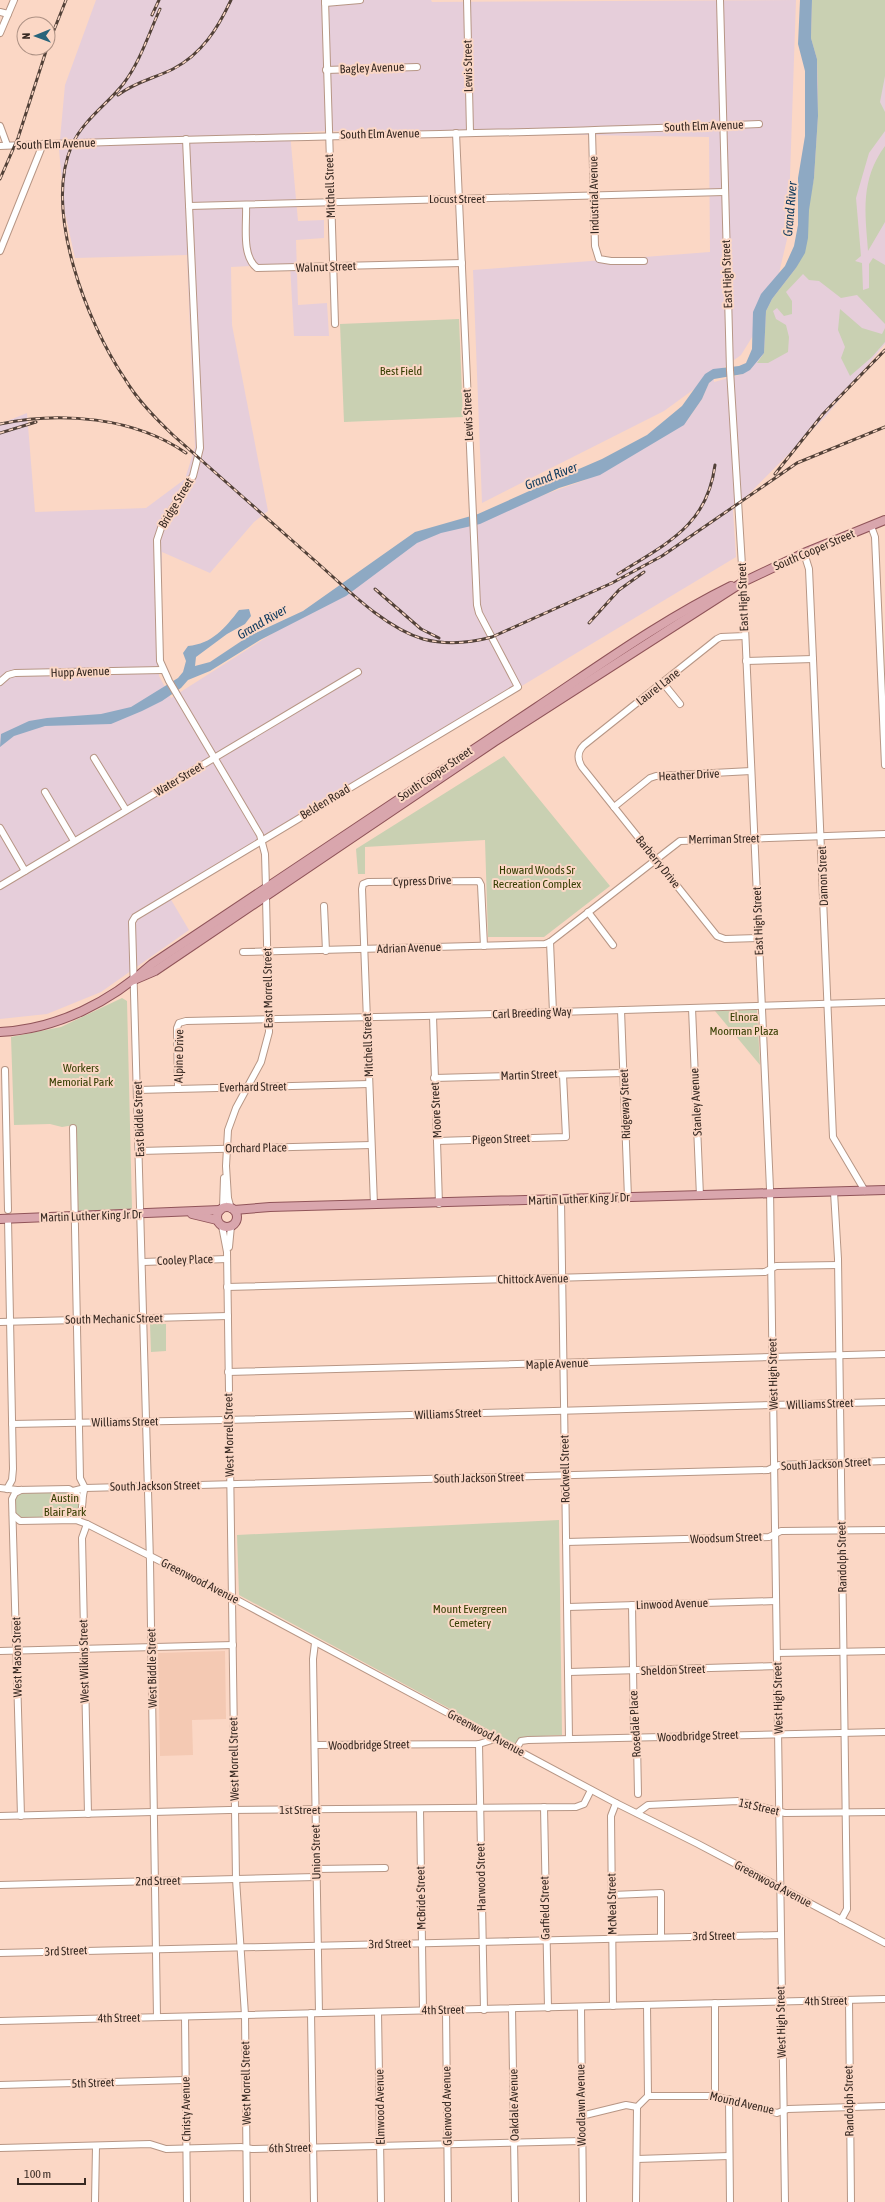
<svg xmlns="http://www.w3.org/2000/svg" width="885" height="2202" viewBox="0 0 885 2202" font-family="'Asap Condensed',sans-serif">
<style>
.built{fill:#f4c9b3}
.industrial{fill:#e6ceda;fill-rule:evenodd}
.green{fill:#c9d0b2}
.water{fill:#8ea9c3}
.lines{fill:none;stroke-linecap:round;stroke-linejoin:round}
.minor-casing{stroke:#b79685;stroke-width:8}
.major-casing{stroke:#905459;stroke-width:10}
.minor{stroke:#fff;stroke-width:6}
.major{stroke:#d9a6ad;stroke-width:8}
.rail-casing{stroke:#524138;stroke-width:3}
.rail{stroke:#fbd7c5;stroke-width:1.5;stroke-dasharray:4.5;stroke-linecap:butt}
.labels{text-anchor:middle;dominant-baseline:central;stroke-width:4;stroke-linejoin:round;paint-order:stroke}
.street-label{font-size:12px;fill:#372922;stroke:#fbd7c5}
.park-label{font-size:12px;fill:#363e02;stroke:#fbd7c5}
.water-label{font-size:13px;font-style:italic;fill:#0d395d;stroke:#fbd7c5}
</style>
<rect width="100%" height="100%" fill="#fbd7c5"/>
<path class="built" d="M225,1651L226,1719L192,1720L193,1755L160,1756L158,1653Z"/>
<path class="industrial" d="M96,0H431L432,2L796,0L788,235L771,307L807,256L885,67V344L826,416L733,510L736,557L170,898L189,930L101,992L47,1014L0,1019V424L27,413L35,512L146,508L185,479L195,447L187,255L75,258L65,213L59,150L65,85ZM326,131L709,137L710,252L473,270L482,503L664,411L741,355L769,310L743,374L714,382V379L709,383L702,399L687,421L585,480L421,539L171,698L159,676L162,552L210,573L254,522L268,511L232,325L231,267L290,264L294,336H329L327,303L298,305L296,240L324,238V220L298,221L290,133Z"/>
<g class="green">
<path d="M812,0H885V76L880,102L885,112V131L869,153L856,198L861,256L855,261L862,263L863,290L869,288V264L873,258L885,265V324L857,295L841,298L819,281L809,280L803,274L786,292L792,301V314L784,316L777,308L773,311L776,319L786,325L789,337L788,352L768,363H757L764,353L766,311L772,299L796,268L814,178L818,116V84L817,59L811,38Z"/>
<path d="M885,146V222L868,251C865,212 860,180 885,146Z"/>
<path d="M840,309L862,328L882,334L885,328V342L872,357L850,376L841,358L845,347L838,330Z"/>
<path d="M459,319L463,417L344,422L340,324Z"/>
<path d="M504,756L610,886L544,937H488L485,840L365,847V874H358L356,849Z"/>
<path d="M122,998L127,1001L132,1209L77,1211L74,1125L62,1127L50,1124L14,1125L11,1037L61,1027Z"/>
<path d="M757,1010L760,1065L715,1011Z"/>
<path d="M150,1324H166V1351L151,1352Z"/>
<path d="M69,1489L82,1502L78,1518L16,1520L12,1499L15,1493Z"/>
<path d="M559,1520L562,1735L522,1737L515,1744L239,1595L237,1535Z"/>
</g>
<path class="water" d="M800,0H812L811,38L817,59L818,116L814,178L809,210L808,238L805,253L796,268L772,299L766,311L764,353L750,370L743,374L714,379L709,383L702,399L684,425L600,475L559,488L480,524L441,533L417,543L346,596L260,640L210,671L188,680L181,688L162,701L142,711L111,724L45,726L14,736L0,747L1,734L29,721L47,718L101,714L131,707L178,678L183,672L186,661L183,653L188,646C212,644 225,628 239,610L249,609L251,616L245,624L227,634L196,657L195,666L210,662L249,636L303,611L415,532L478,514L565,475L602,459L647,435L682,406L705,374L713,369L739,366L746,363L752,349L753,312L761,294L785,266L794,246L798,225V178L805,136V71L798,44Z"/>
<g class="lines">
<g class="minor-casing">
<g id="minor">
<path d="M325,0L335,324"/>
<path d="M467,0L470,132"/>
<path d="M720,0L730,370L743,582L770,1189L785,2202"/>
<path d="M325,3L360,0"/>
<path d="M0,12L8,14"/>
<path d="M0,33L14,0"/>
<path d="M326,70L417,67"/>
<path d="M0,126L7,145"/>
<path d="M592,131L595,246L599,259L611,261H644"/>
<path d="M186,139L200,448L193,476L162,525L157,540L160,661L169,681L260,835L265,854L266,888"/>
<path d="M0,146C253,135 507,136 759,124"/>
<path d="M246,205C247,224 241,256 257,268L462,263"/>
<path d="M189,206L724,192"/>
<path d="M0,251L43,144"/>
<path d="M871,526L875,537L885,765"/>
<path d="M804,553L809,569L813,659L833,1137L865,1191"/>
<path d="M745,636L721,637L717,639L584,745C577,752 577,759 582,767L717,936L725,939L758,938"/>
<path d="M746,661L813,659"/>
<path d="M0,682L8,675L15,673L162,670"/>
<path d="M663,683L680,704"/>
<path d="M94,758L126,810"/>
<path d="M45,792L74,841"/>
<path d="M614,807L650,778L656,776L751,771"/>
<path d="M0,828L25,871"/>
<path d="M0,886L358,672"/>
<path d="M324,906L326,951"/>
<path d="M588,912L613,945"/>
<path d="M550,942L553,1012"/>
<path d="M243,952L545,944L550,942L680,841L885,834"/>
<path d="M692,1008L700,1196"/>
<path d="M621,1010L628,1198"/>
<path d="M433,1016L439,1204"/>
<path d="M5,1070L8,1210"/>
<path d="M434,1078L623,1073"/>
<path d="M178,1088L177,1028L179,1023L186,1021L424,1016L885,1002"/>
<path d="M138,1090L369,1084"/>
<path d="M73,1128L80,1478L85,1488"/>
<path d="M437,1141L566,1137L563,1075"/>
<path d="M140,1151L371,1145"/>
<path d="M834,1192L838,1259L847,1909L841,1920"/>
<path d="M561,1200L569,1739"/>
<path d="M374,1205L362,889L363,884L368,882L479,881L481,885L484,946"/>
<path d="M223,1208L224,1178"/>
<path d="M231,1209L228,1198L226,1166L228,1130L236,1108L261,1062L269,1032L266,897"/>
<path d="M222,1226L227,1252L236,1879L245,2015L247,2202"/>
<path d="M229,1247L231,1226"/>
<path d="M143,1262L227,1259"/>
<path d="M227,1287L765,1272L776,1266L838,1265"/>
<path d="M0,1322L228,1316"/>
<path d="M228,1372L885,1354"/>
<path d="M12,1424L224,1420L885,1402"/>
<path d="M0,1488L17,1490L69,1489L76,1493L82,1502"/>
<path d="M7,1489L12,1480L13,1469L8,1219"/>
<path d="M21,1490L15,1493L12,1499L21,1816"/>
<path d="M73,1491L85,1488L768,1470L779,1465L885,1461"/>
<path d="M13,1515L20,1521L76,1520L87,1524L237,1600L616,1803L698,1844L885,1943"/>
<path d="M74,1520C86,1516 80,1498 85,1488"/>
<path d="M87,1524L82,1538L88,1814"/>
<path d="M566,1542L769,1537L781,1531L885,1530"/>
<path d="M632,1605L634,1732L637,1743L638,1794"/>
<path d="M568,1607L776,1601"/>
<path d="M315,1643L313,1659L319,2013"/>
<path d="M0,1651L233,1645"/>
<path d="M777,1653L885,1651"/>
<path d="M569,1672L777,1666"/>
<path d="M479,1744L484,2010"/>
<path d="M315,1745L479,1744L495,1739"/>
<path d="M516,1749L521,1741L528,1740L885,1732"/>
<path d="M544,1807L548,2008"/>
<path d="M420,1809L423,2011"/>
<path d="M637,1813L648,1805L738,1801L785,1813L885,1812"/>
<path d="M0,1816L229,1810L576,1807L584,1804L591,1790"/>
<path d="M316,1869L385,1868"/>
<path d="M0,1885L316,1877"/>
<path d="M612,1895L661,1893V1937"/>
<path d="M0,1953L780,1935"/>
<path d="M849,2000L851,2202"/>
<path d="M647,2005L648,2096"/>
<path d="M613,2006L611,1816L616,1803"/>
<path d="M581,2007L583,2202"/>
<path d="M512,2009L515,2202"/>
<path d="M446,2010L448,2202"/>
<path d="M378,2012L381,2202"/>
<path d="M311,2013L314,2202"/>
<path d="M157,2017L150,1562L132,922L135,917L518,687L479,613L477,605L456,133"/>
<path d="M185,2017L187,2202"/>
<path d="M0,2021L885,1999"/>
<path d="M0,2085L185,2080"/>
<path d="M715,2096V2003"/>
<path d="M729,2099L730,2202"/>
<path d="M581,2116L626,2105L637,2107L648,2096H715L777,2113L788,2109L885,2106"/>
<path d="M0,2148L150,2144L166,2149L241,2147L252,2149L582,2141"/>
<path d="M637,2159L729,2156"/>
<path d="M95,2202L96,2146"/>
<path d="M636,2202L637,2107"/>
</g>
</g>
<g class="major-casing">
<g id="major">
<path d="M134,980L155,971L494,742L743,582L804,553L885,520"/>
<path d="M0,1032C58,1029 110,1002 152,964C280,878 408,792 537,707C600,665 662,620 731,586"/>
<circle cx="227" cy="1217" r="10"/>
<path d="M234,1210L270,1207L885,1190"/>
<path d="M192,1214L217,1220"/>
<path d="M0,1219L220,1210"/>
</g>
</g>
<use href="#minor" class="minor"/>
<use href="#major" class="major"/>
<g class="rail-casing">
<g id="rail">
<path d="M160,9C149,33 140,62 124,83C108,104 83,120 72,145C43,211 87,323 125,379C138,401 156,419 174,436C220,477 267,518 313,559C344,586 383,627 423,639C446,645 470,643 492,637L612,583L662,556L797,463L885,427"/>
<path d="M152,15L159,0"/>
<path d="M48,45L66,0"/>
<path d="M118,95C135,82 155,78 173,69C202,54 218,28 231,0"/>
<path d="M0,179L18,138L47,48"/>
<path d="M0,424C60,411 134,417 186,453"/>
<path d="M0,433L36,422"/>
<path d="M775,474L823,414L885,350"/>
<path d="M618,574C665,544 707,527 715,465"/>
<path d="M375,589L421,629L439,638"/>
<path d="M589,623L619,590L644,572"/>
</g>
</g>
<use href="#rail" class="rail"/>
</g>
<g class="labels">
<g class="street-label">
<text transform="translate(468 66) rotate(-91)">Lewis Street</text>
<text transform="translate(372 68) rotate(-2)">Bagley Avenue</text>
<text transform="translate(704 126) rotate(-2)">South Elm Avenue</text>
<text transform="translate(380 134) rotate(-1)">South Elm Avenue</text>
<text transform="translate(56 144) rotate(-2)">South Elm Avenue</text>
<text transform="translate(330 186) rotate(-92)">Mitchell Street</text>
<text transform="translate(594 195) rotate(-91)">Industrial Avenue</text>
<text x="457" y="199">Locust Street</text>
<text transform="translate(326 267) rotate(-2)">Walnut Street</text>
<text transform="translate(727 274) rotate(-92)">East High Street</text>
<text transform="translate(468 415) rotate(-93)">Lewis Street</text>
<text transform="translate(176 503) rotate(-59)">Bridge Street</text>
<text transform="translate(814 550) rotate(-23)">South Cooper Street</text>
<text transform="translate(743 597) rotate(-92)">East High Street</text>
<text transform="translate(80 672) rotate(-2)">Hupp Avenue</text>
<text transform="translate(658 687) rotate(-38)">Laurel Lane</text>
<text transform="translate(435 774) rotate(-34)">South Cooper Street</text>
<text transform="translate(689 775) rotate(-3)">Heather Drive</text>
<text transform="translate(179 779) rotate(-31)">Water Street</text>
<text transform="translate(325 802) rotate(-31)">Belden Road</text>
<text transform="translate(724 839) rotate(-1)">Merriman Street</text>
<text transform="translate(658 862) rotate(51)">Barberry Drive</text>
<text transform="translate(823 876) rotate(-92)">Damon Street</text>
<text transform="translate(422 881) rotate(-2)">Cypress Drive</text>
<text transform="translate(758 921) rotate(-92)">East High Street</text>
<text transform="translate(409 948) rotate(-2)">Adrian Avenue</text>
<text transform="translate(268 988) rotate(-91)">East Morrell Street</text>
<text transform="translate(532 1013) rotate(-2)">Carl Breeding Way</text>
<text transform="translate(368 1045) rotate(-92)">Mitchell Street</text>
<text transform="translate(179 1056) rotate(-89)">Alpine Drive</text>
<text transform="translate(529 1075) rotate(-2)">Martin Street</text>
<text transform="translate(253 1087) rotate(-1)">Everhard Street</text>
<text transform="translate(696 1102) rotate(-93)">Stanley Avenue</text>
<text transform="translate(625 1104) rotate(-92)">Ridgeway Street</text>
<text transform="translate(436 1110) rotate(-93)">Moore Street</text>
<text transform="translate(139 1119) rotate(-92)">East Biddle Street</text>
<text transform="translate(501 1139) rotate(-2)">Pigeon Street</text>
<text transform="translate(256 1148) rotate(-1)">Orchard Place</text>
<text transform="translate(579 1199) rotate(-2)">Martin Luther King Jr Dr</text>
<text transform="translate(91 1216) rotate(-2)">Martin Luther King Jr Dr</text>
<text transform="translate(185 1260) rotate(-2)">Cooley Place</text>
<text transform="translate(533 1279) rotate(-1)">Chittock Avenue</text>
<text transform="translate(114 1319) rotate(-1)">South Mechanic Street</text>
<text transform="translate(557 1364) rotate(-2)">Maple Avenue</text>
<text transform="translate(773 1374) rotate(-91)">West High Street</text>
<text transform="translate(820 1404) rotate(-2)">Williams Street</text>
<text transform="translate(448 1414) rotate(-2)">Williams Street</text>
<text transform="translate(125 1422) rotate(-1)">Williams Street</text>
<text transform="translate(229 1435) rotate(-91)">West Morrell Street</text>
<text transform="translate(826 1464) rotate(-3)">South Jackson Street</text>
<text transform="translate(565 1469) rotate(-91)">Rockwell Street</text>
<text transform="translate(479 1478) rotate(-1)">South Jackson Street</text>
<text transform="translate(155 1486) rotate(-1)">South Jackson Street</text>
<text transform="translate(726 1538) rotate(-2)">Woodsum Street</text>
<text transform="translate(842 1557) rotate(-91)">Randolph Street</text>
<text transform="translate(200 1581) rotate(27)">Greenwood Avenue</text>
<text transform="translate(672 1604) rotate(-2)">Linwood Avenue</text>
<text transform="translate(17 1657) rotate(-91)">West Mason Street</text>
<text transform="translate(84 1661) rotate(-91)">West Wilkins Street</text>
<text transform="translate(152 1668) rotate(-91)">West Biddle Street</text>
<text transform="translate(673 1670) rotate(-2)">Sheldon Street</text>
<text transform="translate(778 1698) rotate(-91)">West High Street</text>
<text transform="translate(635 1724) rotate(-93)">Rosedale Place</text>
<text transform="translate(486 1733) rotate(28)">Greenwood Avenue</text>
<text transform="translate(698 1736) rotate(-2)">Woodbridge Street</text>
<text transform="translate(369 1745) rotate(-1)">Woodbridge Street</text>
<text transform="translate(234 1759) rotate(-91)">West Morrell Street</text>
<text transform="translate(759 1807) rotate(13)">1st Street</text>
<text x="300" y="1810">1st Street</text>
<text transform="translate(316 1852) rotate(-91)">Union Street</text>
<text transform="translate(481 1877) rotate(-91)">Harwood Street</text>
<text transform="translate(158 1881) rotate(-1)">2nd Street</text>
<text transform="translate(773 1884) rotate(28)">Greenwood Avenue</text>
<text transform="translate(421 1898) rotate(-91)">McBride Street</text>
<text transform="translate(612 1904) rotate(-91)">McNeal Street</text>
<text transform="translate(545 1908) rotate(-91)">Garfield Street</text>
<text transform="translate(714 1936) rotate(-1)">3rd Street</text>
<text transform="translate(390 1944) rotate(-1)">3rd Street</text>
<text transform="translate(66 1951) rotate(-2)">3rd Street</text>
<text transform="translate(826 2001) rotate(-1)">4th Street</text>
<text transform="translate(443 2010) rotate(-1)">4th Street</text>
<text transform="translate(119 2018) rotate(-1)">4th Street</text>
<text transform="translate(781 2022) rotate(-91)">West High Street</text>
<text transform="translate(93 2083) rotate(-2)">5th Street</text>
<text transform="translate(246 2083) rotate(-91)">West Morrell Street</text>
<text transform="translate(849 2101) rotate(-91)">Randolph Street</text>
<text transform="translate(742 2103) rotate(13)">Mound Avenue</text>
<text transform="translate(514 2105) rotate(-91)">Oakdale Avenue</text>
<text transform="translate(581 2105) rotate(-91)">Woodlawn Avenue</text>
<text transform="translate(447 2106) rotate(-91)">Glenwood Avenue</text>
<text transform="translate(380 2107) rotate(-91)">Elmwood Avenue</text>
<text transform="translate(186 2109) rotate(-91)">Christy Avenue</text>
<text transform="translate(290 2148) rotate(-1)">6th Street</text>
</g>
<g class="park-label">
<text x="401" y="371">Best Field</text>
<text x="537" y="870">Howard Woods Sr<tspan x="537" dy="14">Recreation Complex</tspan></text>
<text x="744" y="1017">Elnora<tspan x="744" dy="14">Moorman Plaza</tspan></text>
<text x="81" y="1068">Workers<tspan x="81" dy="14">Memorial Park</tspan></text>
<text x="65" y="1498">Austin<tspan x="65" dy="14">Blair Park</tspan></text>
<text x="470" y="1609">Mount Evergreen<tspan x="470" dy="14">Cemetery</tspan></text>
</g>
<g class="water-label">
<text transform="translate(790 209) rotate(-85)">Grand River</text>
<text transform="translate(551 476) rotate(-21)">Grand River</text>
<text transform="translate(262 622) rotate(-30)">Grand River</text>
</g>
</g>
<g transform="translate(36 36) rotate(269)"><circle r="19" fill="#fbd7c5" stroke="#ad9184"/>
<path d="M0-3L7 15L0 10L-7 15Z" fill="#27647b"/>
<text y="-6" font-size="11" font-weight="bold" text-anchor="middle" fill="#372922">N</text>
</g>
<path d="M18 2178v6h67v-6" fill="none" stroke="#372922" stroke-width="2"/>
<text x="24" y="2178" font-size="12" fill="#372922" stroke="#fbd7c5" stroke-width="3" paint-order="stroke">100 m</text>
</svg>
